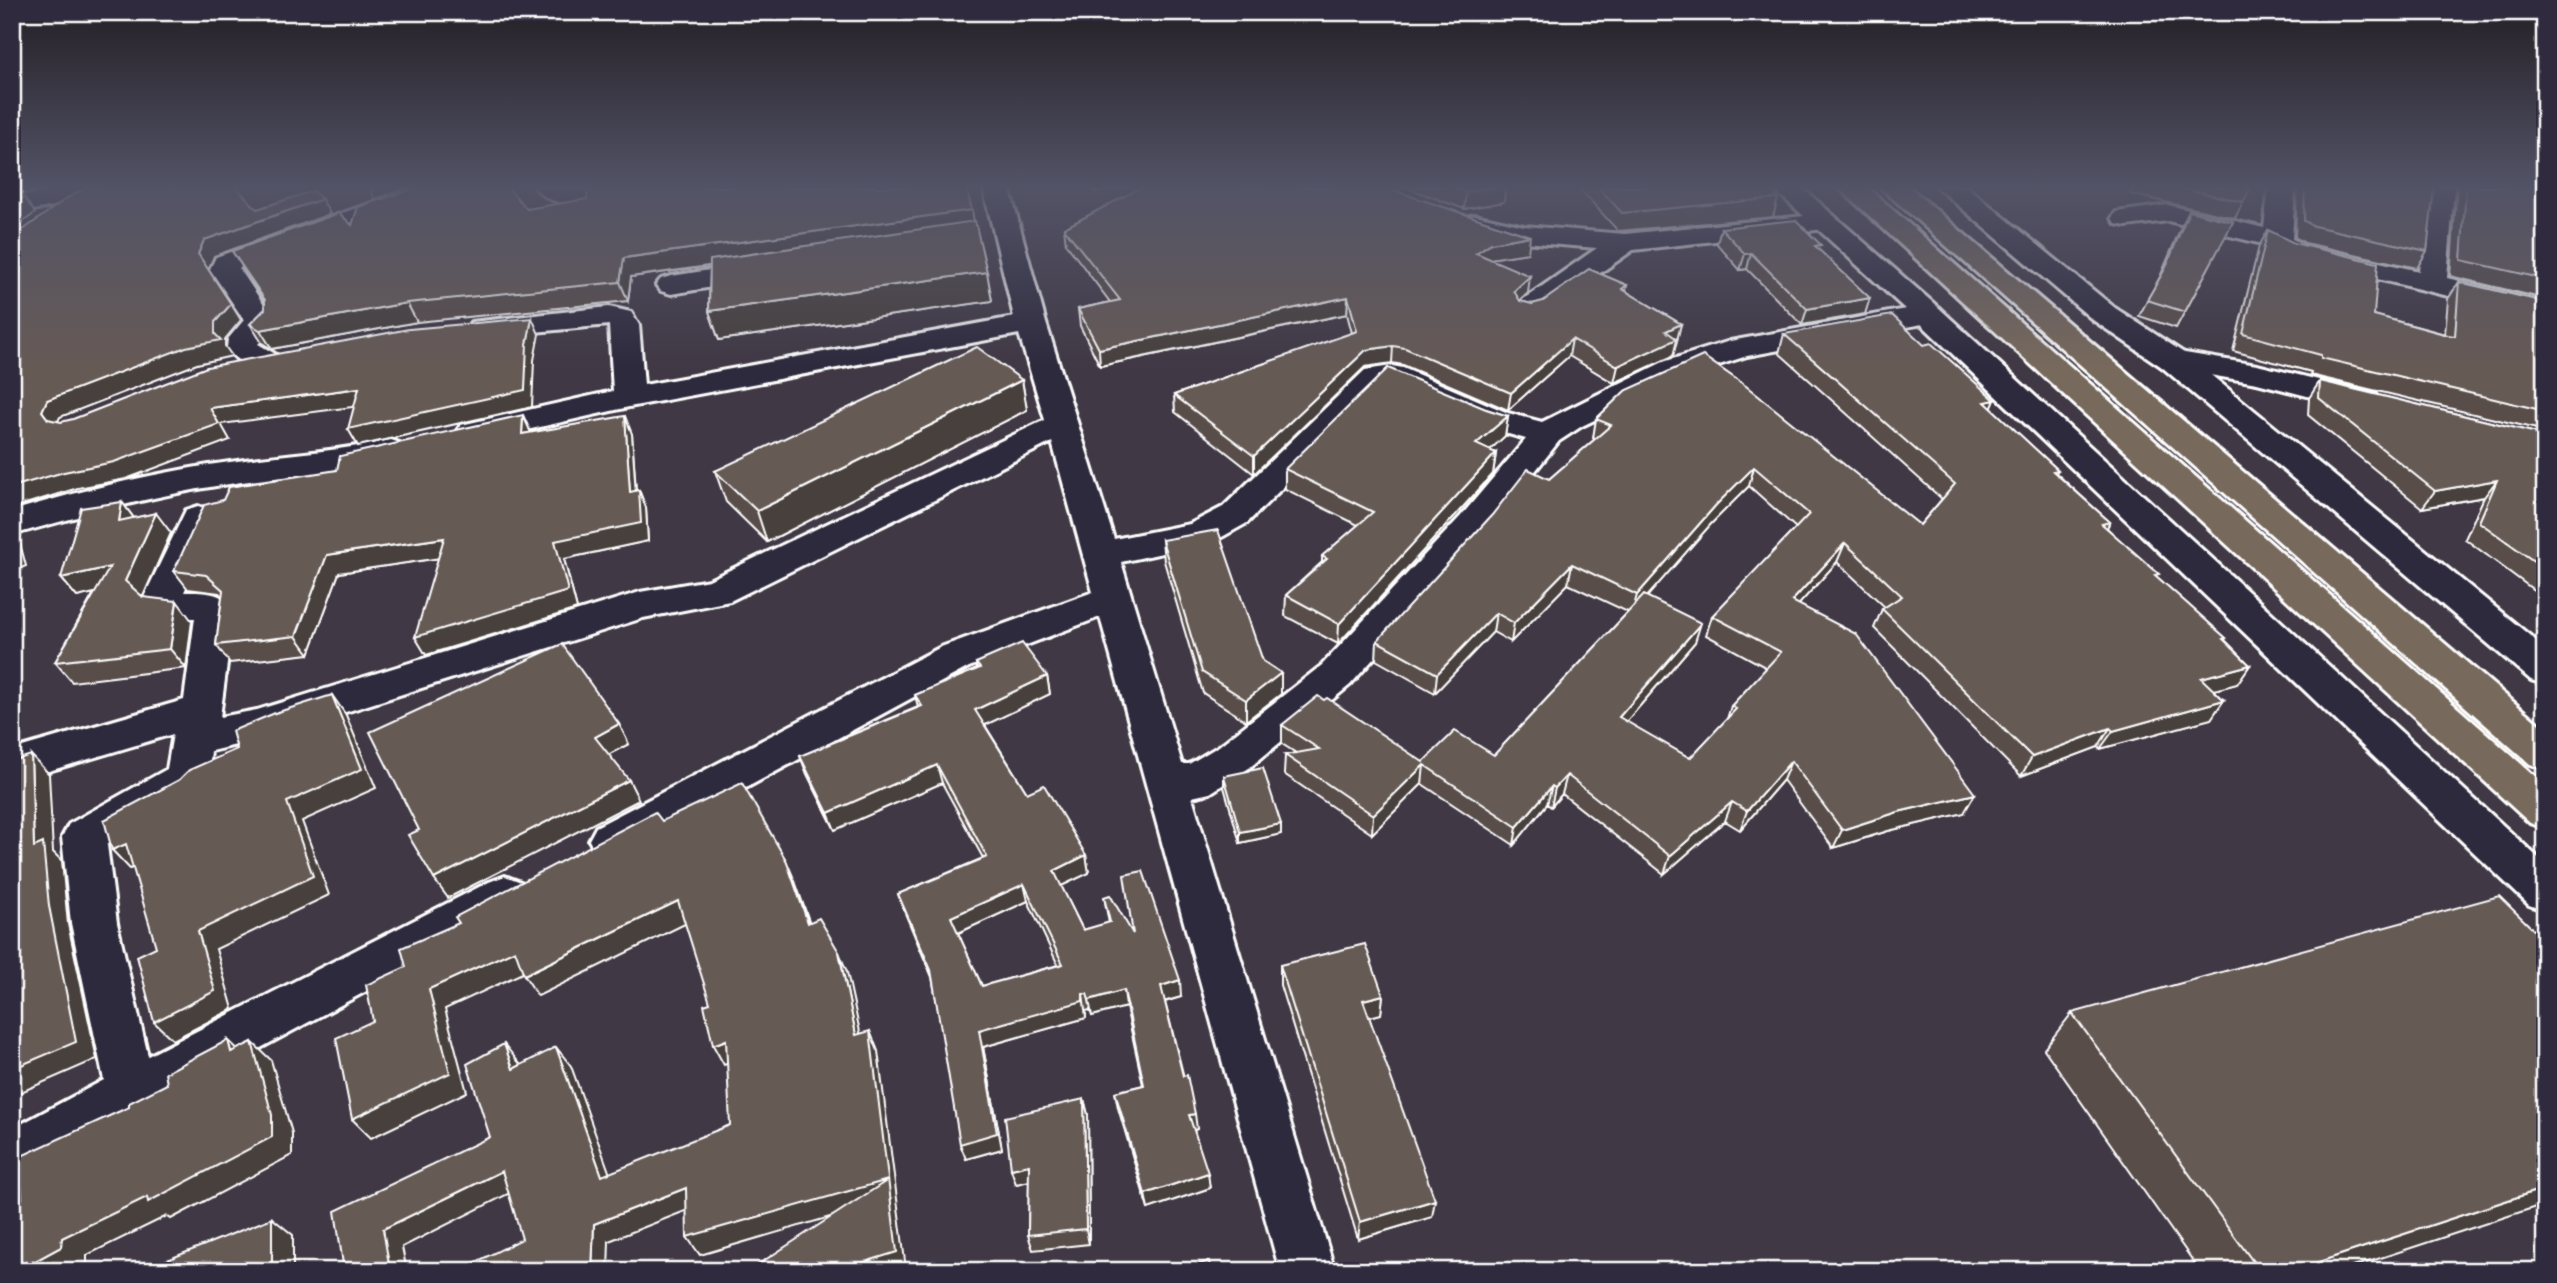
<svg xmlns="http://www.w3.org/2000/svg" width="2557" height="1283" viewBox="0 0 2557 1283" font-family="'Gochi Hand',sans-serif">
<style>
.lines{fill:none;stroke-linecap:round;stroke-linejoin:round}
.minor-casing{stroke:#fff;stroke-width:6}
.secondary-casing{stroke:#fff;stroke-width:6}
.primary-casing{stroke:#fff;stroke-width:6}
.minor{fill:#2f2a3d;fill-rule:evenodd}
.secondary{fill:#2f2a3d;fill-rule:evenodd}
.primary{fill:#77695c;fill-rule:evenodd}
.wall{fill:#584d49;stroke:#fff;stroke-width:2;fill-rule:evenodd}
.shaded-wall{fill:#473f3c;stroke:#fff;stroke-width:2}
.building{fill:#665a55;stroke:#fff;stroke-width:2;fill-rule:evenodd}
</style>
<rect width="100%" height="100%" fill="#403844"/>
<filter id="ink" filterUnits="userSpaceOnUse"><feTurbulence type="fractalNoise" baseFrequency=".0143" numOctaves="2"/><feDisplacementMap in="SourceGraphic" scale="14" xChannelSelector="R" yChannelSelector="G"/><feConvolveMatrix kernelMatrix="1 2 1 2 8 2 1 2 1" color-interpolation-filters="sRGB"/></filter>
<g filter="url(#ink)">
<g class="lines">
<g class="minor-casing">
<g id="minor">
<path d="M68,187H102L104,191L100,197L12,214V198Z"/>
<path d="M417,187H462L458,193L422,203L239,268L274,320V326L258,344L277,355L282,362L277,369C259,373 237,364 227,348L228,339L244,320L210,269L216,257Z"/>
<path d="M535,187L582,190L683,187L679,193L670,195C636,199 558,220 535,187Z"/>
<path d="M983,187H1009L1046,323L1114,539L1190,524L1223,507L1365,370L1392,366L1403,368L1508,413L1542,422L1663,362L1730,341L1928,305L1939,308L1943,314L1939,320L1928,323L1747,356L1685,376L1582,426L1559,441L1487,532L1350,685L1249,768L1210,793L1192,797L1335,1271H1280L1100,617L969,667L626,853L611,858L596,853L589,840L596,827L941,647L1093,592L1052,442L730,601L643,618L257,740L211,751L208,778L202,790L107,845L117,923L148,1056L489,882L505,876L521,882L528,895L521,908L149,1108L30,1175L12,1182V1129L104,1080L71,923L62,837L69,824L167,769L173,734L12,782V750L184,700L195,618C172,618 156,620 143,599L186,510L198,506L210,510L216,518L184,592C204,592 223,591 234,610L220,717L257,710L640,592L709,580L1045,420L1019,334L629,407L473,442L461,439L456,432L461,425L613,391L609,325L482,337L471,334L467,328L471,322L609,307L631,312L639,325L644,385L1014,317ZM1386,385L1484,427L1526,439L1461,516L1322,665L1219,746L1189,764H1182L1121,562L1213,542L1247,523Z"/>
<path d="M2269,187H2295L2292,239L2304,245L2419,271L2428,187H2454L2447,278L2545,301V319L2285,257L2272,251L2267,245L2168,221L2126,226L2116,224L2112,218L2116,212L2168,205L2264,228Z"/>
<path d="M1824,214L1834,216L1838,222L1834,228L1633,250L1540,315L1529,318L1518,315L1514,309L1518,303L1597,248L1524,242L1465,229L1461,223L1465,217L1475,215L1524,226L1625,234Z"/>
<path d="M762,262L772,265L776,271L772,277L671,294L661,291L656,285L661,279L671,276Z"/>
<path d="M2173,351L2257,365L2376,394L2381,401L2376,408L2365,411L2257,383L2162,367L2157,360L2162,353Z"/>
<path d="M391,440L403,444L408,451L403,458C342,474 279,475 216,486C147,497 80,516 12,535V511C86,489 161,471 237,461C288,454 340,451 391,440Z"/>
</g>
</g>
<g class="secondary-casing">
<g id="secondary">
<path d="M1772,187H1801L1939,308L2545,864V911L2529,905L1917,320Z"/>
<path d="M1937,187H1967L2115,308L2184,353L2545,648V684L2531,680L2162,367L2093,320Z"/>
</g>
</g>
<g class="primary-casing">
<g id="primary">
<path d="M1838,187H1867L2545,785V828L2530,823Z"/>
<path d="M1880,187H1909L2545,729V769L2530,764Z"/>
</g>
</g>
<use href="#minor" class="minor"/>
<use href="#secondary" class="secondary"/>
<use href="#primary" class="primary"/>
</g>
<g class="wall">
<path d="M1086,187H1130L1095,192Z"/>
<path d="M1405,187H1505L1504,202L1464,209Z"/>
<path d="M1578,187H1766L1778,198L1773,217L1618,231Z"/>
<path d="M2132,187H2251L2235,218L2130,194Z"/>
<path d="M2297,187H2434L2427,251L2417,268L2305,243L2295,237Z"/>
<path d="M2457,187H2545V299L2450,276Z"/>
<path d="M527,209L974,221L992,301L719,340L709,311L710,266L631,277L628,301L417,322L272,349L262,343L250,324L265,309V302L232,251L352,225Z"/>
<path d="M2189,211L2233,222L2176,328L2139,316L2160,277L2181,227Z"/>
<path d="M1064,228L1528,253L1489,259L1528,293L1520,301L1532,304L1627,285L1626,291L1681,324L1673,356L1614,383L1569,356L1508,410L1403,365L1392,363L1365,367L1254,474L1175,412L1174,395L1352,333L1347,314L1100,366L1080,326L1078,309L1110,302L1066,244Z"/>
<path d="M1721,228L1865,314L1802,325L1747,269L1740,270L1717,244Z"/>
<path d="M2268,230L2374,315L2445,334L2448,299L2459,282L2545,302V431L2310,375L2311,372L2233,351L2259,246Z"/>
<path d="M1784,334L1991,408L2058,470L2056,473L2110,522L2107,528L2157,577L2226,638L2225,640L2250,665L2237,684L2214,690L2224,700L2211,719L2100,749L2098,747L2021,776L1874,628L1882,609L1885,607L1837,562L1799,604L1964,813L1888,831L1833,848L1783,780L1740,830L1725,821L1664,874L1562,794L1551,807L1547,804L1514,845L1422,784L1372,834L1284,774L1285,755L1296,753L1282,744V725L1423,762L1494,755L1628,612L1568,584L1511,642L1493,632L1435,693L1376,660L1377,641L1549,479L1595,439L1593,438L1596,419L1625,391L1920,525L1942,499L1779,353ZM1749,486L1796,528L1712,616L1706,635L1767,668L1731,706L1727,719L1690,758L1626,722L1695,642L1647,596L1711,524Z"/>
<path d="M1022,380L1027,410L767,542L726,502L715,471Z"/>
<path d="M2320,381L2545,435V611L2537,605L2543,597L2465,539L2484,497L2422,508L2308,415L2309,398Z"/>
<path d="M1486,409L1508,416L1505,436L1489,450L1496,453L1493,474L1338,644L1285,616L1286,595L1322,562V556L1358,525L1285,489V469Z"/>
<path d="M531,432L632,434L636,490H639L646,508L648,541L564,559L577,609L426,655L438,558L339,573L309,654L230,663L216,645L222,596L219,593L188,589L174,571L223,500L337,470Z"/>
<path d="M122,502L134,518L171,533L142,597L192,621L186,668L72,682L55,662L94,593L77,597L61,578Z"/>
<path d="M1162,540L1263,661L1281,673V694L1246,721L1203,693L1164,561Z"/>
<path d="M976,663L1047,676L1050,694L985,725L1027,793L1086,855L1089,873L1061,886L1083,930L1109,923L1104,897L1181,997L1165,1002L1197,1129L1194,1130L1210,1188L1148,1209L1118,1108L1115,1092L1143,1085L1126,1007L1092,1016L1090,1010L1086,1011V1018L983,1047L1002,1149L966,1159L932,977L904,911L898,894L983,858L942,783L835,830L807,774L800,756L918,707L915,695L977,669ZM1028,901L1058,965L982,986L958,933Z"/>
<path d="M1224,776L1281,824V834L1240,843L1224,787Z"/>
<path d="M1280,965L1383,995L1381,1014L1369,1017L1432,1217L1358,1239L1280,985Z"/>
<path d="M2072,1013L2341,1271H2200L2044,1049Z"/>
<path d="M1084,1099L1088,1115L1089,1244L1033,1250L1028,1235L1029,1181L1016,1184Z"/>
</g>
<g class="shaded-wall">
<path d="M12,187H54L12,196Z"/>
<path d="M375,187H408L375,199L370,189Z"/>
<path d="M1094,187H1130L1095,192Z"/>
<path d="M1496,187H1505L1504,202L1464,209L1466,192Z"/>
<path d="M24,197L35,213L12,230V206Z"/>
<path d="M322,199L330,214L214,256L208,270L198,254L204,240Z"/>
<path d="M972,210L975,228L631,277L628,301L620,282L624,258Z"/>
<path d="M1530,236L1528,253L1489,259L1476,253L1491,243Z"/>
<path d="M1751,253L1747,269L1740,270L1745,254Z"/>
<path d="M987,272L992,301L719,340L709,311Z"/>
<path d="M1530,276L1528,293L1512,308L1514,291Z"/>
<path d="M1348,297L1347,314L1100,366L1099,349Z"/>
<path d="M1870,298L1865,314L1802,325L1807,309Z"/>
<path d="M407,303L417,322L272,349L260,330Z"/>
<path d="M231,304L241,320L225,339V346L232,356L197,364L60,417L55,427L60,436L42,411L47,400L215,334V322Z"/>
<path d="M532,318L539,334L534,360L532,407L358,446L348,429L527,344Z"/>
<path d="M1681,324L1673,356L1614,383L1618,366L1666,331Z"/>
<path d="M1572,339L1569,356L1508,410L1511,393Z"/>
<path d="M1393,346L1392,363L1365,367L1254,474V456L1366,350Z"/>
<path d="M1022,380L1027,410L767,542L757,511Z"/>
<path d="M359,388L368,405L221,424L230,440L126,479L78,488L12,508V487L210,408Z"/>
<path d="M1995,400L1987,419L1985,402Z"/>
<path d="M523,415L531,433L522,434Z"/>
<path d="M625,416L632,434L637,510L630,492Z"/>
<path d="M1508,416L1505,436L1474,465L1476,444Z"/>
<path d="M1496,453L1493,474L1338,644L1339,624Z"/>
<path d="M1754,467L1749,486L1711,524L1632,614L1637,595L1716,505Z"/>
<path d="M2497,480L2484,497L2422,508L2435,491Z"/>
<path d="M639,490L646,508L648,541L564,559L577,609L426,655L415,637L555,541Z"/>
<path d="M122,502L136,521H119Z"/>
<path d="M156,513L171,533L141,601L125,581Z"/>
<path d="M12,528L18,536L26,566L12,572Z"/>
<path d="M444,538L454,556L339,573L309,654L296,636L327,555Z"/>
<path d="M1845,543L1837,562L1785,620L1792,601Z"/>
<path d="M1572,564L1568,584L1511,642L1514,623Z"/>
<path d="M110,567L125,586L77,597L61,578Z"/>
<path d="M177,601L192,621L186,668L170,649Z"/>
<path d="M1496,613L1493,632L1435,693L1437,674Z"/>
<path d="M1701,623L1695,642L1614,736L1619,717Z"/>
<path d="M2250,665L2237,684L2188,697L2201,678Z"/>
<path d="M1281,673V694L1246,721V700Z"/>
<path d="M1047,676L1050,694L979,728L975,710Z"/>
<path d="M332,695L346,715L376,788L302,821L329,895L216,949L233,1009L173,1040L154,1022L198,931L287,802Z"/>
<path d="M2224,700L2211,719L2100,749L2113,731Z"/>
<path d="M619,724L629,744L606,756L595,737Z"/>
<path d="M2110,728L2098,747L2021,776L2032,757Z"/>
<path d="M31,755L49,774L53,852L62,861L68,924L97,1059L12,1096V1069L34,847Z"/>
<path d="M1791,761L1783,780L1740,830L1747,811Z"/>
<path d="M937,765L942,783L835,830L828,813Z"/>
<path d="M1424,765L1422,784L1372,834L1373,815Z"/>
<path d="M1567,775L1562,794L1551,807L1555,788Z"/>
<path d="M629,780L639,800L448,898L434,879Z"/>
<path d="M1552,786L1547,804L1514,845L1517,827Z"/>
<path d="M1975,794L1964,813L1888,831L1833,848L1842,830L1898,812Z"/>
<path d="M1732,802L1725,821L1664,874L1670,856Z"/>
<path d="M1281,824V834L1240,843V832Z"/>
<path d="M126,844L144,863L130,869L112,850Z"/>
<path d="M1086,855L1089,873L1057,888L1054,871Z"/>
<path d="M786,860L795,881L817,943L808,923Z"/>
<path d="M1024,884L1028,901L956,934L951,917Z"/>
<path d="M678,901L689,922L538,996L524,975Z"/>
<path d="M515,950L529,970L445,1009L467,1092L371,1138L352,1119L429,989Z"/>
<path d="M839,952L847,972L865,1055L856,1035Z"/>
<path d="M1180,980L1181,997L1163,1002L1161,986Z"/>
<path d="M1124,990L1126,1007L1092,1016L1089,1000Z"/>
<path d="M1083,994L1086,1018L983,1047L1002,1149L966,1159L960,1144L979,1030Z"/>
<path d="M1383,995L1381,1014L1362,1019L1363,1000Z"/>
<path d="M870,1031L878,1051L906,1269L900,1271H836L891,1199L700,1255L687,1237Z"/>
<path d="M228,1040L247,1058L231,1052Z"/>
<path d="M726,1040L737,1060L724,1065L713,1045Z"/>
<path d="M252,1042L271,1060L292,1133V1155L171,1219L167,1216L87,1255V1264L73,1271H17L62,1238Z"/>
<path d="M504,1044L520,1064L528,1088L513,1069Z"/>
<path d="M556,1047L571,1066L617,1194L602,1176Z"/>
<path d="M1084,1099L1088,1115L1089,1244L1086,1229Z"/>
<path d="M1195,1114L1197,1129L1191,1131L1189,1115Z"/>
<path d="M1029,1165L1034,1180L1016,1184L1011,1169Z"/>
<path d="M502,1171L518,1189L402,1247L407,1271H388L383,1229Z"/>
<path d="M1208,1173L1210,1188L1148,1209L1145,1194Z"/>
<path d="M686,1188L698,1206L609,1241L608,1271H592L594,1224Z"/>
<path d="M2545,1188V1204L2341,1271H2291Z"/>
<path d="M1435,1200L1432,1217L1358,1239L1360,1222Z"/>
<path d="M272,1218L293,1235V1271H272Z"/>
</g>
<g class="building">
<path d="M87,187H236L257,209L313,191L322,199L204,240L198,254L231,304L215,322V334L221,340L186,347L47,400L42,411L48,419L61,422L73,419L207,367L409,329L532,318L527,344L525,390L348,429L359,388L210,408L219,424L114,462L64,472L12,487V238L67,198Z"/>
<path d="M418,187H507L527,209L587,199L588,189L602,187H966L972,210L624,258L620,282L407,303L260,330L250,324L265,309V300L232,251L339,213L352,225L358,207Z"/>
<path d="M1142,187H1384L1530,236L1491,243L1476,253L1530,276L1514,291L1520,301L1532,304L1543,301L1589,269L1627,285L1622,289L1681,324L1666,331L1677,339L1618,366L1572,339L1511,393L1405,348L1393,346L1366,350L1254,456L1174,395L1357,331L1348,297L1099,349L1078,309L1120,300L1064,228Z"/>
<path d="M1451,187H1496L1466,192Z"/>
<path d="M1598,187H1766L1778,198L1622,213Z"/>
<path d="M2178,187H2251L2243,202Z"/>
<path d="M2305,187H2434L2427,251L2314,226L2304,221Z"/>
<path d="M2466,187H2545V279L2461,260Z"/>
<path d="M24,197L12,206V199Z"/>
<path d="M2189,211L2233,222L2185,312L2147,300L2166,267Z"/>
<path d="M1796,220L1821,245L1815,246L1870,298L1807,309L1751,253L1745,254L1721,228Z"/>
<path d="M975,221L987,272L709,311L710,260Z"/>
<path d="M2268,230L2294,243L2378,263L2374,315L2448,335L2455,336L2459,282L2545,302V411L2321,358V355L2243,334Z"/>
<path d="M1892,315L1924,345L1931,343L1995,400L1985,402L2058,470L2053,471L2110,522L2102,524L2159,574L2155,575L2226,638L2223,639L2250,665L2201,678L2224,700L2113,731L2110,728L2032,757L1882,609L1902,596L1845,543L1792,601L1856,634L1975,794L1898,812L1842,830L1791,761L1747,811L1732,802L1670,856L1567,775L1555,788L1552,786L1517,827L1424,765L1373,815L1285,755L1319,749L1282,725L1318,696L1324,700L1327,698L1423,762L1455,731L1494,755L1644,595L1701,623L1619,717L1690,758L1736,709L1731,706L1781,652L1712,616L1809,514L1754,467L1716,505L1637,595L1572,564L1514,623L1496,613L1437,674L1377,641L1492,515L1528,469L1549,479L1611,425L1596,419L1625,391L1703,356L1746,386L1920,525L1955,484L1784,334Z"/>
<path d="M977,347L1022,380L757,511L715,471Z"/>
<path d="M1388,368L1486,409L1508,416L1476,444L1496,453L1339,624L1286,595L1327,559L1322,556L1373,512L1285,469Z"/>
<path d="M2320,381L2545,435V569L2479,522L2497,480L2435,491L2319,398Z"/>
<path d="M523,415L522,434L625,416L630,492L639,490L641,523L555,541L568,591L415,637L444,538L327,555L296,636L216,645L223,590L206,575L174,571L204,505L223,500L229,487L337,470L340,456Z"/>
<path d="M122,502L119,521L156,513L125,581L143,597L177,601L170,649L55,662L110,567L61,578L81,508Z"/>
<path d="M1218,530L1263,661L1281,673L1246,700L1202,672L1162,540Z"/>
<path d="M1022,643L1047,676L975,710L1027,793L1044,785L1086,855L1054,871L1083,930L1110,922L1104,897L1110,895L1133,934L1124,875L1143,871L1180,980L1161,986L1183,1076L1187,1075L1195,1114L1189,1115L1208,1173L1145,1194L1115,1092L1144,1085L1124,990L1089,1000L1087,994H1083V1001L979,1030L997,1133L960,1144L931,970L898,894L987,857L937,765L828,813L800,756L922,706L915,695L980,668L976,663ZM1024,884L1063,964L982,986L951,917Z"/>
<path d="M562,644L619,724L595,737L629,780L434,879L408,835L419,830L370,732Z"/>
<path d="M332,695L362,769L287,802L313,876L198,931L215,991L154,1022L137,956L156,947L126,844L112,850L104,820L179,780L189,770L237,749L232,731L275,713Z"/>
<path d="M31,755L34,847L43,843L49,906L76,1042L12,1069V761Z"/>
<path d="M1263,768L1281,824L1240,832L1224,776Z"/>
<path d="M742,783L786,860L808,923L819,918L839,952L856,1035L870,1031L897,1252L836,1271H748L888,1180L687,1237L686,1188L594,1224L592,1271H458L522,1239L502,1171L383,1229L390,1270L388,1271H344L335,1211L490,1137L467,1064L504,1044L513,1069L556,1047L602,1176L730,1125L726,1040L713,1045L704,1005L710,1003L678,901L524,975L515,950L429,989L450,1073L352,1119L336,1038L373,1021L366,985L406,967L401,948L459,923L455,917L655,812L662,821Z"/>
<path d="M2499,896L2545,941V1188L2291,1271H2260L2072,1013Z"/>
<path d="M1365,944L1383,995L1363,1000L1435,1200L1360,1222L1280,965Z"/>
<path d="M228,1040L231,1052L252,1042L272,1115V1137L148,1202L147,1197L62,1238L61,1247L17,1271H12V1203L22,1198L19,1157L129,1107V1103L167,1084L165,1073Z"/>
<path d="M1084,1099L1086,1229L1028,1235L1029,1165L1011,1169L1005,1117Z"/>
<path d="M272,1218V1271H156L157,1264Z"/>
<path d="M1209,1261L1211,1271H1177Z"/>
</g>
</g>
<linearGradient id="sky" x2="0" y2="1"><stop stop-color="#231f25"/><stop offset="0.51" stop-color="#535367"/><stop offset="1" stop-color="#535367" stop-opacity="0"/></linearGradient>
<rect width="2557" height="367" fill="url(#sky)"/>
<rect width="2557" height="1283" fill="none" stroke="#2f2a3d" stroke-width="42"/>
<rect x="21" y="21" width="2515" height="1241" fill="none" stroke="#fff" stroke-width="2.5" filter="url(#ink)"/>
</svg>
